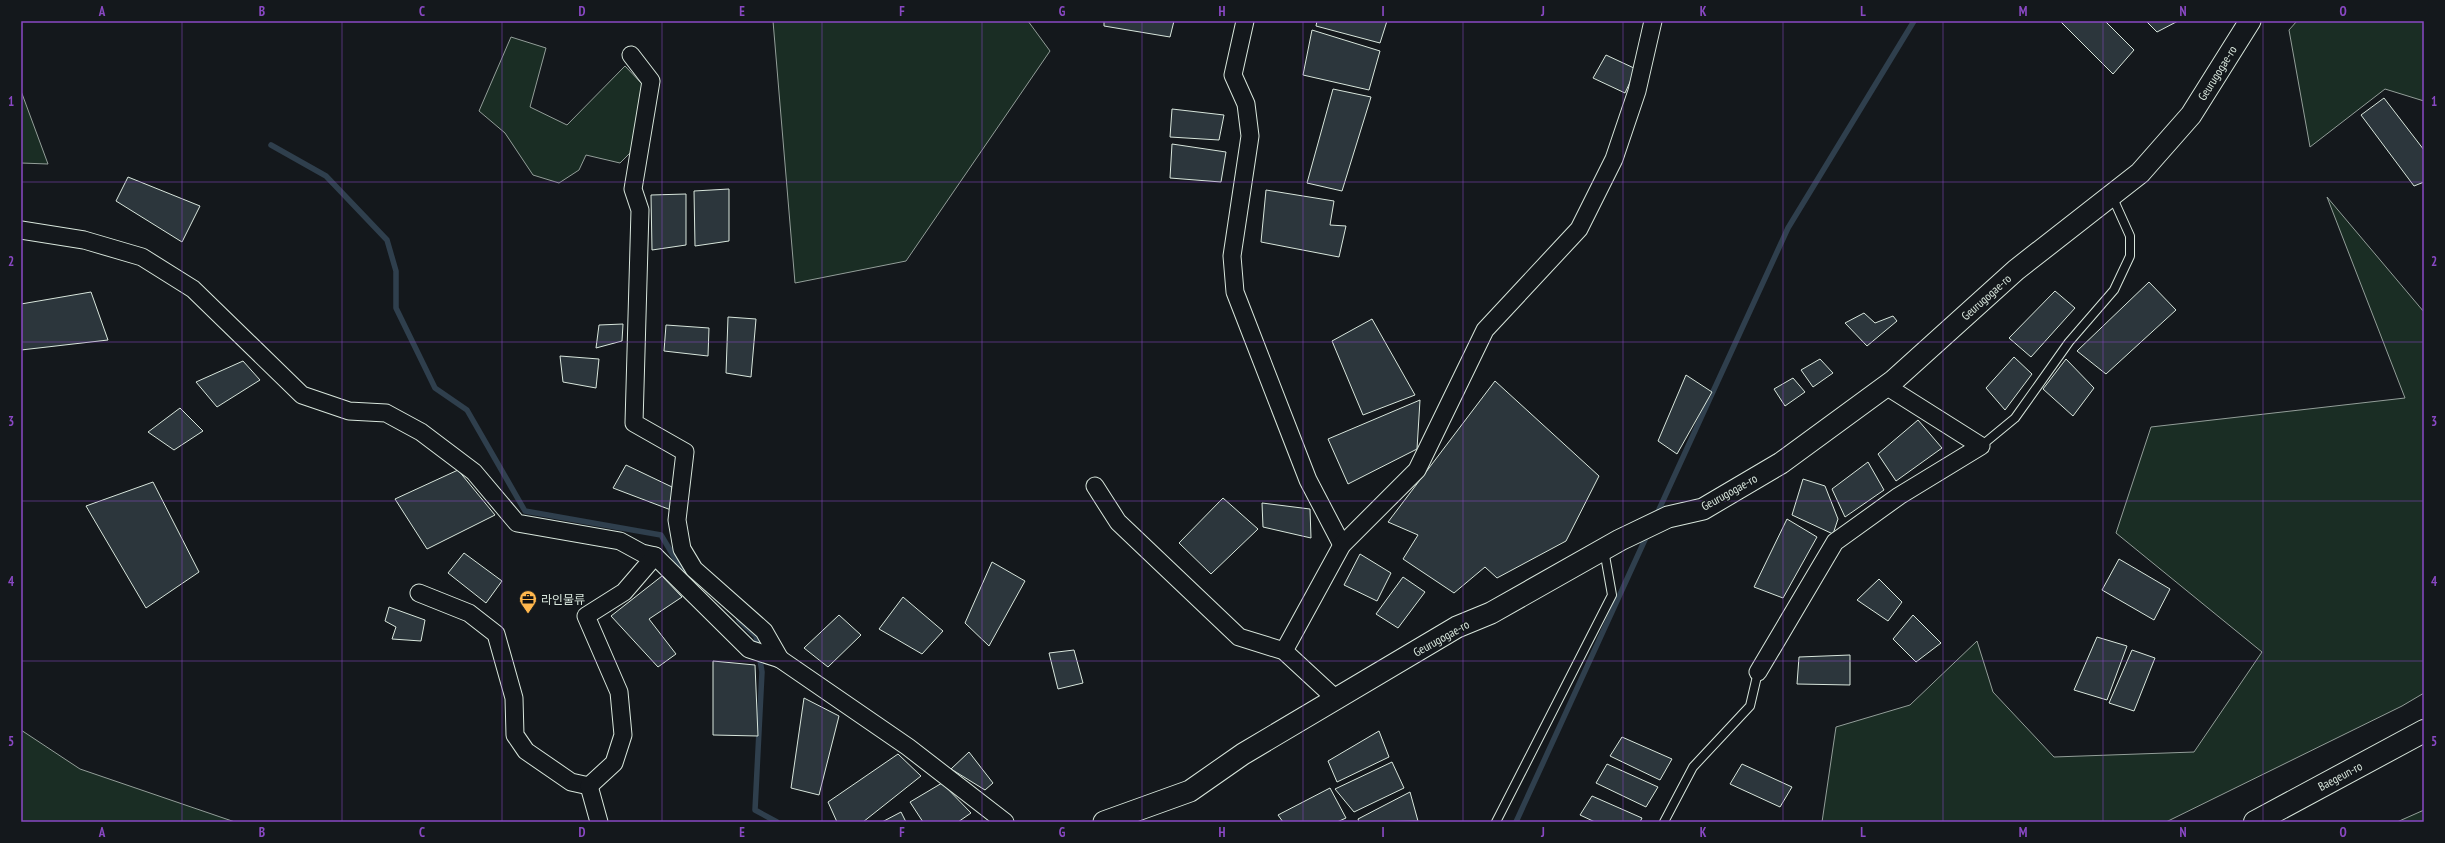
<svg xmlns="http://www.w3.org/2000/svg" width="2445" height="843" viewBox="0 0 2445 843" font-family="'PT Sans Narrow','Noto Sans KR',sans-serif">
<style>
.green{fill:#1a2d24;stroke:#939e99}
.lines{fill:none;stroke-linecap:round;stroke-linejoin:round}
.stream{stroke:#2f3f4d;stroke-width:5.5}
.building{fill:#2c363c;stroke:#d8e6dc}
.service-casing{stroke:#d8e6dc;stroke-width:10}
.minor-casing{stroke:#d8e6dc;stroke-width:19}
.tertiary-casing{stroke:#d8e6dc;stroke-width:23}
.secondary-casing{stroke:#d8e6dc;stroke-width:24}
.service{stroke:#14181c;stroke-width:8}
.minor{stroke:#14181c;stroke-width:17}
.tertiary{stroke:#14181c;stroke-width:21}
.secondary{stroke:#14181c;stroke-width:22}
.grid{fill:none;stroke:#8948c3;stroke-width:1;stroke-opacity:0.55}
.labels{text-anchor:middle;dominant-baseline:central;stroke-width:3;stroke-linejoin:round;paint-order:stroke}
.street-label{font-size:12px;fill:#d8e6dc;stroke:#14181c}
.poi-label{font-size:12px;fill:#d8e6dc;stroke:#14181c;text-anchor:start}
.neatline{fill:none;stroke:#8948c3;stroke-width:1.5}
.grid-label{font-size:13px;text-anchor:middle;font-weight:bold;fill:#8948c3}
</style>
<rect width="100%" height="100%" fill="#14181c"/>
<g class="green">
<path d="M773,21H1028L1050,51L906,261L795,283Z"/>
<path d="M2297,21H2424V101L2385,89L2310,147L2289,30Z"/>
<path d="M511,37L546,48L530,107L567,125L625,66L644,86L633,150L620,163L586,155L579,170L559,183L533,175L505,133L479,111Z"/>
<path d="M21,91L48,164L21,163Z"/>
<path d="M2327,197L2424,312V693L2402,706L2166,822H1822L1836,727L1910,705L1977,641L1993,692L2054,757L2194,752L2262,652L2116,533L2151,427L2405,398Z"/>
<path d="M21,730L80,769L235,822H21Z"/>
<path d="M2424,810V822H2397Z"/>
</g>
<g class="lines">
<g class="stream">
<path d="M271,145L326,176L387,240L396,271V308L435,388L467,410L525,511L661,535L679,565L690,575"/>
<path d="M1656,516L1788,228L1914,21"/>
<path d="M739,620L756,636L762,672L755,810L777,822"/>
<path d="M1516,822L1648,533"/>
</g>
</g>
<g class="building">
<path d="M1104,21H1174L1170,37L1104,26Z"/>
<path d="M1317,21H1387L1380,43L1316,26Z"/>
<path d="M2060,21H2105L2134,50L2113,74Z"/>
<path d="M2146,21H2178L2157,32Z"/>
<path d="M1312,30L1380,51L1369,90L1303,75Z"/>
<path d="M1606,55L1636,69L1625,93L1593,78Z"/>
<path d="M1333,89L1371,97L1342,191L1307,183Z"/>
<path d="M2384,98L2424,150V182L2414,186L2361,115Z"/>
<path d="M1172,109L1224,115L1219,140L1170,137Z"/>
<path d="M1172,144L1226,152L1221,182L1170,178Z"/>
<path d="M128,177L200,206L182,242L116,201Z"/>
<path d="M729,189V241L695,246L694,191Z"/>
<path d="M1266,190L1334,201L1330,225L1346,226L1339,257L1261,242Z"/>
<path d="M686,194V245L652,250L651,195Z"/>
<path d="M2149,282L2176,310L2106,374L2077,351Z"/>
<path d="M2055,291L2075,308L2031,357L2009,338Z"/>
<path d="M91,292L108,340L21,350V304Z"/>
<path d="M1864,313L1875,323L1893,316L1897,321L1867,346L1845,323Z"/>
<path d="M728,317L756,319L751,377L726,373Z"/>
<path d="M1372,319L1415,395L1363,415L1332,341Z"/>
<path d="M623,324L622,341L596,348L599,325Z"/>
<path d="M666,325L709,328L708,356L664,351Z"/>
<path d="M560,356L599,359L596,388L563,382Z"/>
<path d="M2014,357L2032,374L2005,410L1986,388Z"/>
<path d="M1820,359L1833,373L1813,387L1801,370Z"/>
<path d="M2066,359L2094,388L2073,416L2043,389Z"/>
<path d="M243,361L260,380L217,407L196,382Z"/>
<path d="M1686,375L1712,392L1677,454L1658,441Z"/>
<path d="M1793,378L1805,392L1785,406L1774,389Z"/>
<path d="M1495,381L1599,476L1566,541L1497,578L1485,567L1454,593L1403,559L1418,535L1388,522Z"/>
<path d="M1420,400L1417,449L1348,484L1328,439Z"/>
<path d="M180,408L203,431L174,450L148,432Z"/>
<path d="M1918,420L1942,448L1896,481L1878,454Z"/>
<path d="M1868,462L1884,490L1845,517L1832,489Z"/>
<path d="M626,465L672,487L671,510L613,488Z"/>
<path d="M458,470L495,515L427,549L395,499Z"/>
<path d="M1803,479L1825,486L1838,519L1833,534L1792,515Z"/>
<path d="M153,482L199,572L146,608L86,506Z"/>
<path d="M1223,498L1258,529L1211,574L1179,543Z"/>
<path d="M1262,503L1310,509L1311,538L1263,527Z"/>
<path d="M1787,519L1817,537L1783,598L1754,587Z"/>
<path d="M464,553L502,581L486,603L448,573Z"/>
<path d="M1360,554L1391,573L1377,601L1344,585Z"/>
<path d="M2119,559L2170,589L2154,620L2102,590Z"/>
<path d="M992,562L1025,581L989,646L965,623Z"/>
<path d="M662,576L682,597L649,619L676,654L658,667L611,616Z"/>
<path d="M1403,577L1425,592L1398,628L1376,614Z"/>
<path d="M1879,579L1902,602L1888,621L1857,600Z"/>
<path d="M903,597L943,631L922,654L879,629Z"/>
<path d="M389,607L425,620L421,641L392,639L396,627L385,621Z"/>
<path d="M839,615L861,635L828,667L804,648Z"/>
<path d="M1913,615L1941,643L1916,662L1893,639Z"/>
<path d="M2097,637L2127,646L2107,700L2074,690Z"/>
<path d="M1074,650L1083,683L1058,689L1049,653Z"/>
<path d="M2132,650L2155,658L2134,711L2109,703Z"/>
<path d="M1850,655V685L1797,684L1799,657Z"/>
<path d="M713,661L755,665L758,736L713,735Z"/>
<path d="M804,698L839,716L819,795L791,788Z"/>
<path d="M1379,731L1389,757L1337,782L1328,761Z"/>
<path d="M1622,737L1672,759L1660,780L1610,756Z"/>
<path d="M969,752L993,783L985,790L951,769Z"/>
<path d="M898,754L921,776L863,822H837L828,802Z"/>
<path d="M1392,762L1404,788L1354,812L1335,789Z"/>
<path d="M1607,764L1658,787L1646,807L1596,783Z"/>
<path d="M1742,764L1792,787L1780,807L1730,784Z"/>
<path d="M942,783L971,813L958,822H923L910,802Z"/>
<path d="M1330,788L1346,818L1337,822H1283L1278,815Z"/>
<path d="M1410,792L1418,821L1359,822L1358,819Z"/>
<path d="M1592,796L1642,818L1640,822H1595L1580,815Z"/>
<path d="M901,812L906,822H882Z"/>
</g>
<g class="lines">
<g class="service-casing">
<g id="service">
<path d="M1981,446L2015,418L2069,342L2114,290L2130,256V236L2112,196"/>
<path d="M1496,822L1612,595L1604,550"/>
<path d="M1664,822L1693,767L1750,706L1758,672"/>
</g>
</g>
<g class="minor-casing">
<g id="minor">
<path d="M1245,21L1233,75L1246,104L1250,136L1232,256L1235,292L1308,480L1342,545"/>
<path d="M631,55L651,81L633,189L640,210L634,423L685,452L677,520L682,549L694,569L764,631L780,659"/>
<path d="M21,230L84,240L142,257L193,289L302,395L349,411L386,413L421,432L474,472L517,523L620,541L642,553L655,556L749,649L780,659L908,747L1005,822"/>
<path d="M1095,486L1118,522L1239,637L1284,651L1336,699"/>
<path d="M419,593L469,613L496,634L514,698L515,735L526,751L571,782L589,786"/>
<path d="M1284,651L1342,545L1417,470L1485,330L1579,229L1614,159L1637,91L1653,21"/>
<path d="M1758,672L1835,542L1899,496L1981,446L1886,386"/>
<path d="M589,786L614,763L623,735L619,692L586,616L624,592L655,556"/>
<path d="M589,786L599,822"/>
</g>
</g>
<g class="tertiary-casing">
<path id="tertiary" d="M1104,822L1190,791L1243,754L1457,627L1491,613L1620,540L1668,517L1703,509L1781,463L1893,381L2016,270L2140,173L2191,115L2250,21"/>
</g>
<g class="secondary-casing">
<path id="secondary" d="M2255,822L2424,731"/>
</g>
<use href="#service" class="service"/>
<use href="#minor" class="minor"/>
<use href="#tertiary" class="tertiary"/>
<use href="#secondary" class="secondary"/>
</g>
<path class="grid" d="M182,21V822M342,21V822M502,21V822M662,21V822M822,21V822M982,21V822M1142,21V822M1303,21V822M1463,21V822M1623,21V822M1783,21V822M1943,21V822M2103,21V822M2263,21V822M21,182H2424M21,342H2424M21,501H2424M21,661H2424"/>
<defs>
<g id="office-pin" transform="scale(0.9)"><path d="M0 17L-7.5 6A9.5 9.5 0 1 1 7.5 6Z" fill="#ffb74d" stroke="#14181c"/><path d="M-6-3h4V-5.5h4V-3h4V5H-6ZM-1-4.5V-3h2v-1.5ZM-6 0V1H6V0Z" fill="#111"/></g>
</defs>
<g fill-rule="evenodd">
<use href="#office-pin" x="528" y="599"/>
</g>
<g class="labels">
<g class="street-label">
<text transform="translate(2217 73) rotate(-58)">Geurugogae-ro</text>
<text transform="translate(1986 297) rotate(-42)">Geurugogae-ro</text>
<text transform="translate(1729 492) rotate(-29)">Geurugogae-ro</text>
<text transform="translate(1441 638) rotate(-29)">Geurugogae-ro</text>
<text transform="translate(2340 776) rotate(-28)">Baegeun-ro</text>
</g>
<g class="poi-label">
<text x="541" y="599">라인물류</text>
</g>
</g>
<rect width="2445" height="843" fill="none" stroke="#14181c" stroke-width="44"/>
<rect x="22" y="22" width="2401" height="799" class="neatline"/>
<g class="grid-label">
<text x="102" y="16">A</text>
<text x="262" y="16">B</text>
<text x="422" y="16">C</text>
<text x="582" y="16">D</text>
<text x="742" y="16">E</text>
<text x="902" y="16">F</text>
<text x="1062" y="16">G</text>
<text x="1222" y="16">H</text>
<text x="1383" y="16">I</text>
<text x="1543" y="16">J</text>
<text x="1703" y="16">K</text>
<text x="1863" y="16">L</text>
<text x="2023" y="16">M</text>
<text x="2183" y="16">N</text>
<text x="2343" y="16">O</text>
<text x="11" y="106">1</text>
<text x="2434" y="106">1</text>
<text x="11" y="266">2</text>
<text x="2434" y="266">2</text>
<text x="11" y="426">3</text>
<text x="2434" y="426">3</text>
<text x="11" y="586">4</text>
<text x="2434" y="586">4</text>
<text x="11" y="746">5</text>
<text x="2434" y="746">5</text>
<text x="102" y="837">A</text>
<text x="262" y="837">B</text>
<text x="422" y="837">C</text>
<text x="582" y="837">D</text>
<text x="742" y="837">E</text>
<text x="902" y="837">F</text>
<text x="1062" y="837">G</text>
<text x="1222" y="837">H</text>
<text x="1383" y="837">I</text>
<text x="1543" y="837">J</text>
<text x="1703" y="837">K</text>
<text x="1863" y="837">L</text>
<text x="2023" y="837">M</text>
<text x="2183" y="837">N</text>
<text x="2343" y="837">O</text>
</g>
</svg>
